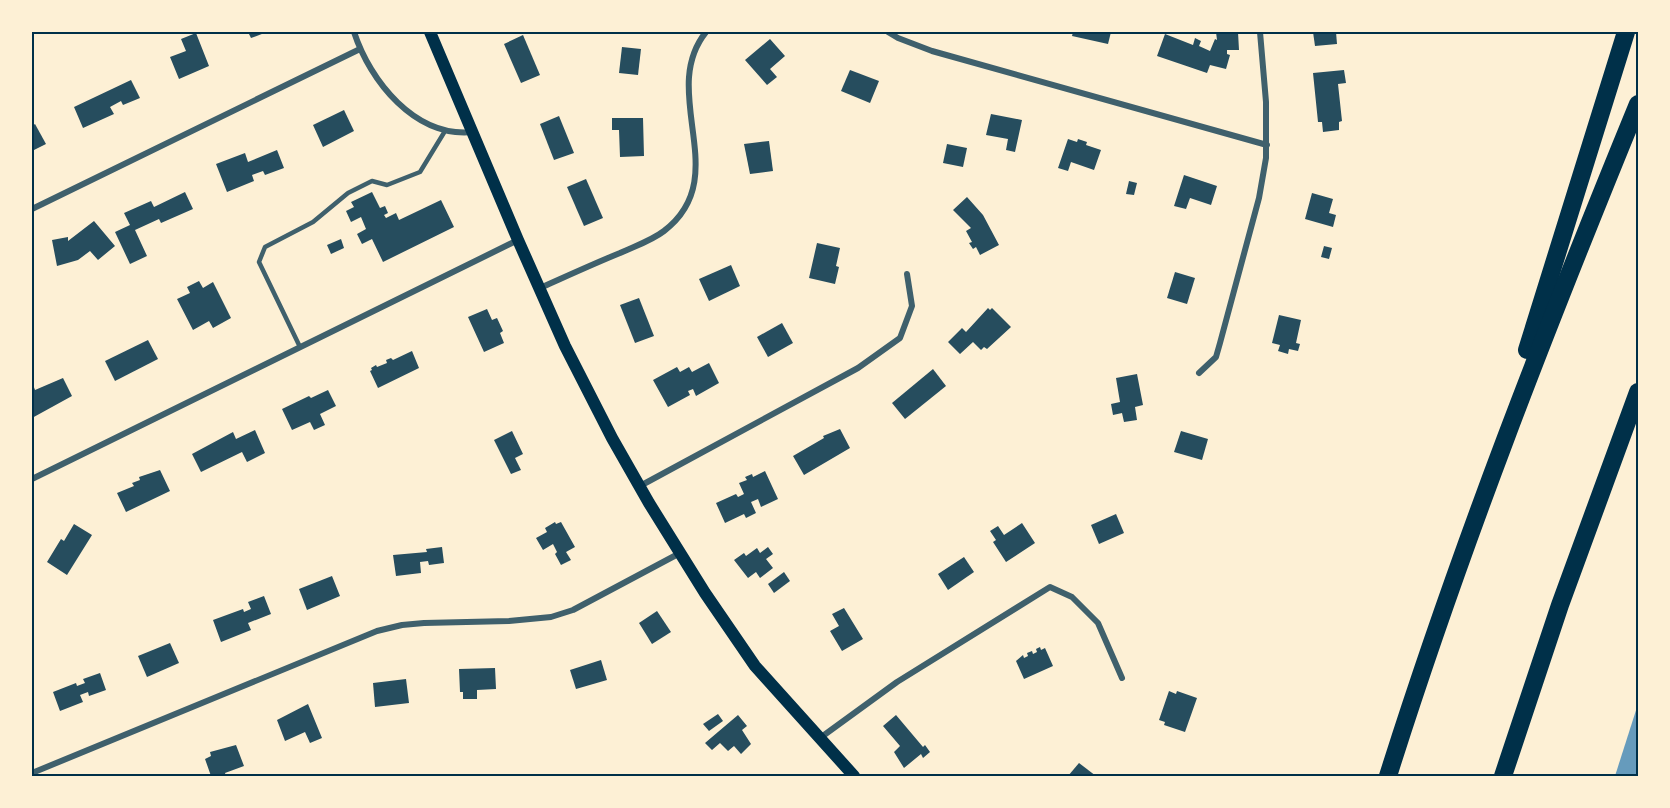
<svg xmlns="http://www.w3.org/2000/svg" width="1670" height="808" viewBox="0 0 1670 808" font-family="Montserrat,sans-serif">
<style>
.water{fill:#669bbc}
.building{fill:#264d5e}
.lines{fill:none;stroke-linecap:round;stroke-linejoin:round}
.service{stroke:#3f606c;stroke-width:4.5}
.minor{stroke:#3f606c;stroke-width:6}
.secondary{stroke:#003049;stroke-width:12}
.motorway{stroke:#003049;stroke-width:18}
.neatline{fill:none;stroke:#003049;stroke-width:2}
</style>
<rect width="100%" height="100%" fill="#fdf0d5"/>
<path class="water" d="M1638,704V776H1615Z"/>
<g class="building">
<path d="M248,32H267L251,38Z"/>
<path d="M1073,32H1111L1108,44L1072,36Z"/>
<path d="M1216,32H1238L1239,50H1227V54L1230,55L1226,69L1210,65L1207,73L1157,56L1165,34L1193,45L1195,38L1201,41L1199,46L1210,51L1215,39L1217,40Z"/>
<path d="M1313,32H1336L1337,44L1315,46Z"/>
<path d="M196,33L209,66L179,79L170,57L186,51L181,39Z"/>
<path d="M523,35L540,75L521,83L504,44Z"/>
<path d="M770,39L785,56L770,69L777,77L767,85L745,60Z"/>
<path d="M622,47L641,49L638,75L619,73Z"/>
<path d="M850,70L879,81L870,103L841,91Z"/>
<path d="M1344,70L1346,83L1338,84L1342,121L1339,122V130L1323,132L1322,122H1318L1313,73Z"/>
<path d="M131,80L140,98L123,105L121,101L110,107L114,114L83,128L74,107Z"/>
<path d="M344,110L354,131L323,147L313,125Z"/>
<path d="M991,114L1022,120L1015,152L1006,150L1008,139L986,135Z"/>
<path d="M559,116L574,153L554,160L540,124Z"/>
<path d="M612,118H643L644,156L620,157L619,130H612Z"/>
<path d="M35,124L46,144L32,151V126Z"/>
<path d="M1068,139L1077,142L1078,139L1087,142L1086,145L1101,150L1094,170L1071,162L1068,171L1058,168Z"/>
<path d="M769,141L773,171L750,174L744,144Z"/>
<path d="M947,144L967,148L963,167L943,163Z"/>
<path d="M277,150L284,168L265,175L263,171L252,175L254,181L227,192L216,164L245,153L248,162Z"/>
<path d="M1184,175L1217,186L1211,205L1190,198L1186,209L1174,206Z"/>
<path d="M586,179L603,218L584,226L567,187Z"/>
<path d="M1129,181L1137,183L1134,195L1126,194Z"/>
<path d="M185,192L193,209L161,223L159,219L135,230L147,256L130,264L115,232L130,225L124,213L151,201L154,207Z"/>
<path d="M372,192L380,208L385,206L388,213L384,215L386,218L396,213L399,220L441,200L454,227L383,262L372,239L362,244L357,234L366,229L361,217L351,222L346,211L354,207L351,202Z"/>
<path d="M1312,193L1333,199L1329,213L1336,215L1333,227L1305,219Z"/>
<path d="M967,197L983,215L999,245L980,255L976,247L973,249L969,243L972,242L966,231L971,228L953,210Z"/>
<path d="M94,221L115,246L98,260L90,251L78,260L57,266L52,240L68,237V241Z"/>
<path d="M341,239L344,248L331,254L327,245Z"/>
<path d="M817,243L840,248L836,266L839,267L835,284L809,278Z"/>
<path d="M1324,246L1332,248L1329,259L1321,257Z"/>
<path d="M731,265L740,286L709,301L699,279Z"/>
<path d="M1175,272L1195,278L1187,304L1167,298Z"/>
<path d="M199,281L203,288L213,282L231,318L213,328L209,321L193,330L177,299L190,293L187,287Z"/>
<path d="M639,298L654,336L635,343L620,305Z"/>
<path d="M988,308L990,310L992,308L1011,327L987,349L984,347L981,350L973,342L960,354L948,342L962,328L966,332Z"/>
<path d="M487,309L492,320L497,318L503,331L500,333L504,343L484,352L468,317Z"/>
<path d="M1279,315L1301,320L1296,343L1300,344L1298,351L1289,349L1288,354L1278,351L1280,345L1272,343Z"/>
<path d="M782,323L793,343L768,357L757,337Z"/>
<path d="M148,340L158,359L115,381L105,361Z"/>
<path d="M412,351L419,368L378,388L370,371L372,370L371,368L376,365L377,367L387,363L386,360L391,358L393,360Z"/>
<path d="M709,363L719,383L696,396L693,389L688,391L690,395L668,407L653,380L677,367L680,372L689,367L692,372Z"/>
<path d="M933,369L946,386L905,419L892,403Z"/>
<path d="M1137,374L1143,405L1135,407L1137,420L1124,422L1122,413L1113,415L1111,404L1120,402L1116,378Z"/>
<path d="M63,378L72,396L32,418V382L35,390Z"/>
<path d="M328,390L336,406L320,414L325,425L314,430L310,422L292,430L282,409L309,396L311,398Z"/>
<path d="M840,429L850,448L804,475L793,456L824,438L823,436Z"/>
<path d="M255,430L265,453L247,462L242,452L201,472L192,454L233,432L236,439Z"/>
<path d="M512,431L523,454L515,458L521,470L511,474L494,440Z"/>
<path d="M1181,431L1208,439L1202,460L1174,452Z"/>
<path d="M160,470L170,491L126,512L117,493L134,486L132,483L140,480L139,477Z"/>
<path d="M765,471L778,499L761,507L758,499L751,502L756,513L746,518L744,514L725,523L716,503L736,494L738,497L744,494L739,483L747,480L745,477L752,474L753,477Z"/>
<path d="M1116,514L1124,533L1099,544L1091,525Z"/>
<path d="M555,522L556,524L561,522L575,547L566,552L571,560L561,565L555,554L557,552L553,544L543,550L536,538L547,532L545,528Z"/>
<path d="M1022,523L1035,543L1006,562L993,542L996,540L990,531L998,526L1004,535Z"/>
<path d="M74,524L92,535L67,575L47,562L61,539L64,541Z"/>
<path d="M442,547L444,563L429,565L428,561L420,562L421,573L396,576L393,555L427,552L426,549Z"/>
<path d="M768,547L773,554L766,559L773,568L760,578L756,572L748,578L734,560L744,553L746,556L757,548L760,553Z"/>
<path d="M964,557L974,572L948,590L938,574Z"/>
<path d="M784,572L790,581L774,593L768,584Z"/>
<path d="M332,576L340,596L307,610L299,589Z"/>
<path d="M264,596L271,614L248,623L251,630L221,642L213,620L243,609L244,612L251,609L248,602Z"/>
<path d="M844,608L863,639L842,651L830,631L839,626L832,614Z"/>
<path d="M657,611L671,632L652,644L639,623Z"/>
<path d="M170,643L179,663L147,677L138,656Z"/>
<path d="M1040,647L1041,650L1045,648L1053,666L1024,679L1016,661L1023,655L1024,658L1028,656L1027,653L1032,651L1033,654L1037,652L1036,649Z"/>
<path d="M601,660L607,680L576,689L570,670Z"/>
<path d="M495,668L496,689L477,690V699H463V692H460L459,669Z"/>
<path d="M100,673L106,690L89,696L88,692L80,695L83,702L60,711L53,692L76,683L77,686L85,683L83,679Z"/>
<path d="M406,679L409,703L375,707L373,683Z"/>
<path d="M1169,691L1176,694L1177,691L1197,698L1185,732L1164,725L1165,722L1159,720Z"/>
<path d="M308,704L322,738L310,743L305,732L285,741L277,720Z"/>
<path d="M718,714L723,721L709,731L703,724Z"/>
<path d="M738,715L747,726L742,730L751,744L741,754L734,746L728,751L720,743L712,750L705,743Z"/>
<path d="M896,715L923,747L925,745L930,752L923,758L921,754L904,768L894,752L900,746L883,726Z"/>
<path d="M236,745L244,766L225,773L226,776H211L205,759L211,756L210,752Z"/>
<path d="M1079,763L1096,776H1068Z"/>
</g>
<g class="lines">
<path class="service" d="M300,347L259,262L265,247L313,222L348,193L372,181L387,185L420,172L445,131"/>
<g class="minor">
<path d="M354,32C370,81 415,138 473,132"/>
<path d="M888,32L898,38L932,51L1267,145"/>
<path d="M32,209L360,49"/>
<path d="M540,288C567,276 593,264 620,253C635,246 651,241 664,231C735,177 657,93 706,32"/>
<path d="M1199,373L1216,357L1220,343L1259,198L1266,158V102L1260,32"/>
<path d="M32,479L518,240"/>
<path d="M640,486L858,368L900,338L912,306L907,274"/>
<path d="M820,738L897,682L1050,587L1072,597L1098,623L1122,678"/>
<path d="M32,773L377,631L402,625L424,623L509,621L551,617L573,610L680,553"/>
</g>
<path class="secondary" d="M430,32L518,240L565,346L612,438L649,503L705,593L755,666L854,776"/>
<g class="motorway">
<path d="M1527,350L1626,32"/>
<path d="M1388,776C1460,548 1547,326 1638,104"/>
<path d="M1503,776L1560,605L1638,392"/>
</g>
</g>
<rect width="1670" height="808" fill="none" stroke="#fdf0d5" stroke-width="66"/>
<rect x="33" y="33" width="1604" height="742" class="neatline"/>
</svg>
